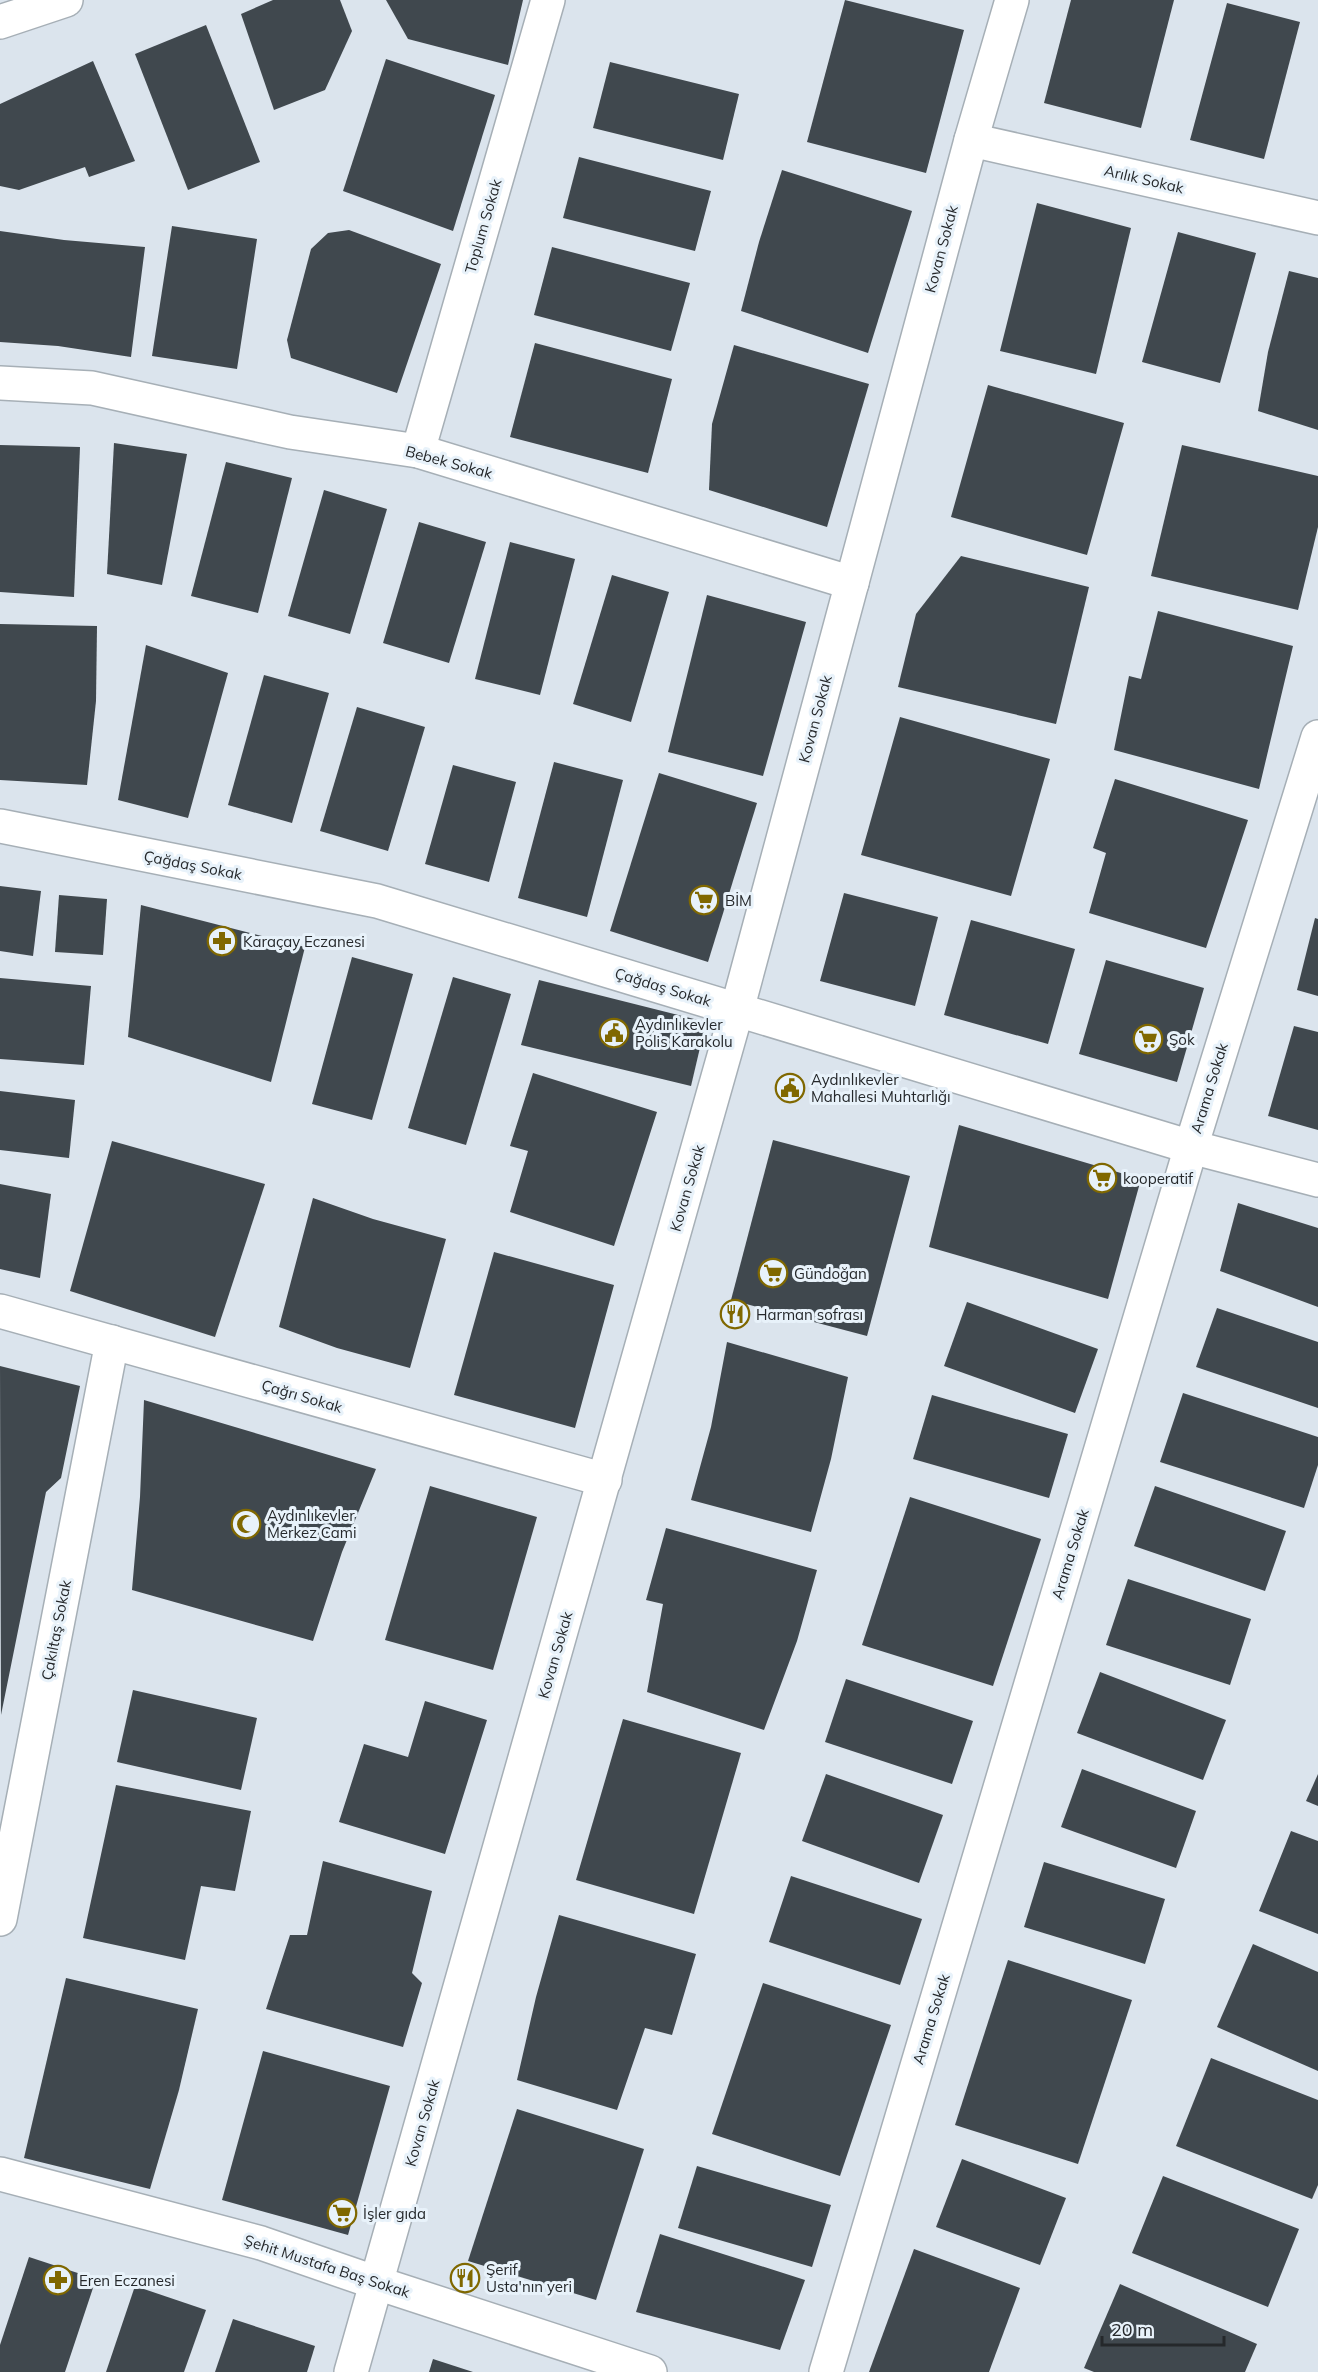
<svg xmlns="http://www.w3.org/2000/svg" width="1318" height="2372" viewBox="0 0 1318 2372" font-family="Mulish,sans-serif">
<style>
.building{fill:#40484e}
.lines{fill:none;stroke-linecap:round;stroke-linejoin:round}
.minor-casing{stroke:#a6afb6;stroke-width:36}
.minor{stroke:#fff;stroke-width:33}
.labels{text-anchor:middle;dominant-baseline:central;stroke-width:6;stroke-linejoin:round;paint-order:stroke}
.street-label{font-size:15px;fill:#25282b;stroke:#e8f2fa}
.poi-label{font-size:15px;fill:#25282b;stroke:#e8f2fa;text-anchor:start}
</style>
<rect width="100%" height="100%" fill="#dbe4ed"/>
<g class="building">
<path d="M273,0H340L352,31L325,90L274,110L241,14Z"/>
<path d="M386,0H523L508,65L408,39Z"/>
<path d="M845,0L964,30L926,173L807,142Z"/>
<path d="M1071,0H1174L1141,128L1044,103Z"/>
<path d="M1227,3L1300,22L1264,159L1190,140Z"/>
<path d="M206,25L260,162L188,190L135,54Z"/>
<path d="M386,59L495,95L453,231L343,191Z"/>
<path d="M93,61L135,161L89,177L85,167L19,190L0,186V104Z"/>
<path d="M610,62L739,94L723,160L593,128Z"/>
<path d="M579,157L711,191L695,251L563,218Z"/>
<path d="M782,170L912,211L868,353L741,311L759,242Z"/>
<path d="M1037,203L1131,228L1096,374L1000,351Z"/>
<path d="M172,226L257,239L237,369L152,356Z"/>
<path d="M349,230L441,264L397,393L291,358L287,340L311,249L328,233Z"/>
<path d="M0,231L64,240L145,247L131,357L58,346L0,342Z"/>
<path d="M1178,232L1256,253L1220,383L1142,362Z"/>
<path d="M552,247L690,283L671,351L534,315Z"/>
<path d="M1289,271L1318,278V430L1258,411L1268,352Z"/>
<path d="M535,343L672,379L648,473L510,437Z"/>
<path d="M734,345L869,384L827,527L709,490L712,424Z"/>
<path d="M988,385L1124,423L1087,555L951,517Z"/>
<path d="M114,443L187,454L162,585L107,574Z"/>
<path d="M0,445L80,447L74,597L0,592Z"/>
<path d="M1182,445L1318,476V527L1298,610L1151,576Z"/>
<path d="M226,462L292,478L258,613L191,596Z"/>
<path d="M324,490L387,509L350,634L288,616Z"/>
<path d="M419,522L486,542L449,663L383,643Z"/>
<path d="M510,542L575,559L540,695L475,679Z"/>
<path d="M961,556L1089,587L1056,724L898,687L916,614Z"/>
<path d="M612,575L669,592L631,722L573,704Z"/>
<path d="M707,595L806,622L763,776L668,752Z"/>
<path d="M1158,611L1293,646L1259,789L1114,750L1129,676L1141,679Z"/>
<path d="M0,624L97,626L96,701L87,785L0,780Z"/>
<path d="M146,645L228,673L188,818L118,800Z"/>
<path d="M264,675L329,693L292,823L228,805Z"/>
<path d="M357,707L425,727L388,851L320,831Z"/>
<path d="M900,717L1050,759L1011,896L861,855Z"/>
<path d="M554,762L623,780L587,917L518,898Z"/>
<path d="M453,765L516,782L489,882L425,864Z"/>
<path d="M659,773L757,803L708,962L610,931Z"/>
<path d="M1115,779L1248,820L1206,948L1089,913L1106,853L1093,848Z"/>
<path d="M0,886L41,891L33,956L0,951Z"/>
<path d="M844,893L938,917L915,1006L820,981Z"/>
<path d="M59,895L107,899L103,955L55,952Z"/>
<path d="M141,905L305,947L271,1082L128,1037Z"/>
<path d="M1315,918L1318,919V996L1297,990Z"/>
<path d="M971,920L1075,949L1048,1044L944,1015Z"/>
<path d="M352,957L413,974L372,1120L312,1104Z"/>
<path d="M1106,960L1204,988L1177,1082L1079,1054Z"/>
<path d="M453,977L511,994L466,1145L408,1128Z"/>
<path d="M0,978L91,986L84,1065L0,1059Z"/>
<path d="M539,980L706,1022L691,1086L521,1045Z"/>
<path d="M1294,1026L1318,1032V1130L1268,1116Z"/>
<path d="M533,1073L657,1112L614,1246L510,1212L528,1151L510,1146Z"/>
<path d="M0,1091L75,1100L69,1158L0,1150Z"/>
<path d="M959,1125L1141,1179L1108,1299L929,1247Z"/>
<path d="M773,1140L910,1176L867,1336L731,1300Z"/>
<path d="M112,1141L265,1184L215,1337L70,1291Z"/>
<path d="M0,1184L51,1194L40,1278L0,1269Z"/>
<path d="M313,1198L373,1219L446,1239L410,1368L337,1348L279,1327Z"/>
<path d="M1238,1203L1318,1228V1307L1220,1271Z"/>
<path d="M494,1252L614,1285L575,1428L454,1395Z"/>
<path d="M967,1302L1098,1349L1075,1413L944,1366Z"/>
<path d="M1217,1308L1318,1342V1408L1196,1367Z"/>
<path d="M727,1342L848,1377L831,1459L811,1532L691,1500L711,1427Z"/>
<path d="M0,1366L80,1386L61,1478L46,1492L1,1715Z"/>
<path d="M1183,1393L1318,1437V1465L1304,1508L1160,1462Z"/>
<path d="M932,1395L1068,1434L1049,1498L913,1459Z"/>
<path d="M144,1400L376,1469L342,1552L313,1641L132,1590L140,1497Z"/>
<path d="M430,1486L537,1517L493,1670L385,1640Z"/>
<path d="M1155,1486L1286,1531L1265,1591L1134,1546Z"/>
<path d="M910,1497L1041,1539L993,1686L862,1645Z"/>
<path d="M666,1528L817,1570L797,1641L764,1730L647,1692L663,1604L646,1600Z"/>
<path d="M1128,1579L1251,1619L1230,1685L1106,1645Z"/>
<path d="M1100,1672L1226,1720L1203,1780L1077,1733Z"/>
<path d="M846,1679L973,1721L952,1784L825,1742Z"/>
<path d="M133,1690L257,1718L241,1790L117,1762Z"/>
<path d="M425,1701L487,1720L445,1854L339,1822L364,1744L408,1757Z"/>
<path d="M623,1719L741,1753L694,1914L576,1880Z"/>
<path d="M1082,1769L1196,1811L1176,1868L1061,1827Z"/>
<path d="M826,1774L943,1815L919,1883L802,1841Z"/>
<path d="M1318,1774V1806L1306,1801Z"/>
<path d="M116,1785L251,1811L235,1891L201,1886L185,1960L83,1938Z"/>
<path d="M1291,1831L1318,1841V1934L1259,1911Z"/>
<path d="M323,1861L432,1891L412,1973L422,1983L403,2047L266,2009L290,1935H307Z"/>
<path d="M1044,1862L1165,1899L1145,1964L1024,1927Z"/>
<path d="M791,1876L922,1919L900,1985L769,1942Z"/>
<path d="M559,1915L696,1954L672,2035L645,2028L617,2110L517,2080L536,1997Z"/>
<path d="M1253,1944L1318,1972V2071L1217,2027Z"/>
<path d="M1008,1960L1132,2000L1078,2164L955,2125Z"/>
<path d="M66,1978L198,2009L179,2090L150,2189L24,2158Z"/>
<path d="M763,1983L891,2025L840,2176L712,2134Z"/>
<path d="M263,2051L390,2086L348,2235L222,2200Z"/>
<path d="M1211,2058L1318,2100V2185L1312,2199L1176,2146Z"/>
<path d="M517,2109L644,2149L596,2300L468,2261Z"/>
<path d="M962,2159L1066,2198L1040,2265L936,2227Z"/>
<path d="M697,2166L831,2205L812,2267L678,2228Z"/>
<path d="M1163,2176L1299,2229L1268,2307L1132,2253Z"/>
<path d="M660,2234L805,2280L780,2350L636,2312Z"/>
<path d="M914,2249L1020,2288L989,2372H869Z"/>
<path d="M29,2257L96,2279L65,2372H0V2345Z"/>
<path d="M1120,2284L1257,2344L1245,2372H1094L1084,2368Z"/>
<path d="M135,2286L206,2310L184,2372H106Z"/>
<path d="M233,2319L315,2346L307,2372H215Z"/>
<path d="M433,2359L473,2372H429Z"/>
</g>
<g class="lines">
<g class="minor-casing">
<g id="minor">
<path d="M0,22L66,0"/>
<path d="M971,140L1318,218"/>
<path d="M0,383L92,388L290,432L418,451L852,583"/>
<path d="M418,451L548,0"/>
<path d="M0,826L377,901L1191,1147L1318,1180"/>
<path d="M0,1311L605,1480"/>
<path d="M0,1919L112,1342"/>
<path d="M0,2174L261,2243L377,2283L650,2372"/>
<path d="M351,2372L737,1010L971,140L1012,0"/>
<path d="M826,2372L1191,1147L1318,737"/>
</g>
</g>
<use href="#minor" class="minor"/>
</g>
<defs>
<g id="supermarket-ring" transform="scale(1.5)"><circle r="9.5" fill="#e8f2fa" stroke="#806800" stroke-width="1.5"/><path d="M-6-5.5h2.5l.6 2H6L4.5 2H-2.5L-4.4-4H-6ZM-1.5 3.2a1.3 1.3 0 1 0 .1 0ZM3 3.2a1.3 1.3 0 1 0 .1 0Z" fill="#806800"/></g>
<g id="pharmacy-ring" transform="scale(1.5)"><circle r="9.5" fill="#e8f2fa" stroke="#806800" stroke-width="1.5"/><path d="M-2-6h4v4h4v4h-4v4h-4v-4h-4v-4h4Z" fill="#806800"/></g>
<g id="civic-ring" transform="scale(1.5)"><circle r="9.5" fill="#e8f2fa" stroke="#806800" stroke-width="1.5"/><path d="M-.6-6.5H3V-4.5H.6V-3L4-1V1h2V6H-6V1h2V-1L-.6-3ZM-1.2 2.5V6h2.4V2.5Z" fill="#806800"/></g>
<g id="restaurant-ring" transform="scale(1.5)"><circle r="9.5" fill="#e8f2fa" stroke="#806800" stroke-width="1.5"/><path d="M-5-6h1v4h1v-4h1v4h1v-4h1v5L-1.5 .5V6h-2V.5L-5-1ZM5-6V6H3V1.5H1.5Q1.5-4 5-6Z" fill="#806800"/></g>
<g id="mosque-ring" transform="scale(1.5)"><circle r="9.5" fill="#e8f2fa" stroke="#806800" stroke-width="1.5"/><path d="M3.5-4.9A6 6 0 1 0 3.5 4.9A5 5 0 1 1 3.5-4.9Z" fill="#806800"/></g>
</defs>
<g fill-rule="evenodd">
<use href="#supermarket-ring" x="704" y="900"/>
<use href="#pharmacy-ring" x="222" y="941"/>
<use href="#civic-ring" x="614" y="1033"/>
<use href="#supermarket-ring" x="1148" y="1039"/>
<use href="#civic-ring" x="790" y="1088"/>
<use href="#supermarket-ring" x="1102" y="1178"/>
<use href="#supermarket-ring" x="773" y="1273"/>
<use href="#restaurant-ring" x="735" y="1314"/>
<use href="#mosque-ring" x="246" y="1524"/>
<use href="#supermarket-ring" x="342" y="2213"/>
<use href="#restaurant-ring" x="465" y="2278"/>
<use href="#pharmacy-ring" x="58" y="2280"/>
</g>
<g class="labels">
<g class="street-label">
<text transform="translate(1144 179) rotate(13)">Arılık Sokak</text>
<text transform="translate(483 226) rotate(-74)">Toplum Sokak</text>
<text transform="translate(941 249) rotate(-75)">Kovan Sokak</text>
<text transform="translate(449 462) rotate(15)">Bebek Sokak</text>
<text transform="translate(815 719) rotate(-75)">Kovan Sokak</text>
<text transform="translate(193 865) rotate(11)">Çağdaş Sokak</text>
<text transform="translate(663 987) rotate(17)">Çağdaş Sokak</text>
<text transform="translate(1209 1088) rotate(-73)">Arama Sokak</text>
<text transform="translate(687 1188) rotate(-74)">Kovan Sokak</text>
<text transform="translate(302 1396) rotate(16)">Çağrı Sokak</text>
<text transform="translate(1070 1554) rotate(-73)">Arama Sokak</text>
<text transform="translate(56 1630) rotate(-79)">Çakıltaş Sokak</text>
<text transform="translate(555 1655) rotate(-74)">Kovan Sokak</text>
<text transform="translate(931 2019) rotate(-73)">Arama Sokak</text>
<text transform="translate(422 2123) rotate(-74)">Kovan Sokak</text>
<text transform="translate(327 2266) rotate(18)">Şehit Mustafa Baş Sokak</text>
</g>
<g class="poi-label">
<text x="725" y="900">BİM</text>
<text x="243" y="941">Karaçay Eczanesi</text>
<text x="635" y="1024">Aydınlıkevler<tspan x="635" dy="17">Polis Karakolu</tspan></text>
<text x="1169" y="1039">Şok</text>
<text x="811" y="1079">Aydınlıkevler<tspan x="811" dy="17">Mahallesi Muhtarlığı</tspan></text>
<text x="1123" y="1178">kooperatif</text>
<text x="794" y="1273">Gündoğan</text>
<text x="756" y="1314">Harman sofrası</text>
<text x="267" y="1515">Aydınlıkevler<tspan x="267" dy="17">Merkez Cami</tspan></text>
<text x="363" y="2213">İşler gıda</text>
<text x="486" y="2269">Şerif<tspan x="486" dy="17">Usta'nın yeri</tspan></text>
<text x="79" y="2280">Eren Eczanesi</text>
</g>
</g>
<path d="M1102 2336v9h122v-9" fill="none" stroke="#25282b" stroke-width="3"/>
<text x="1111" y="2336" font-size="18" fill="#25282b" stroke="#e8f2fa" stroke-width="4.5" paint-order="stroke">20 m</text>
</svg>
